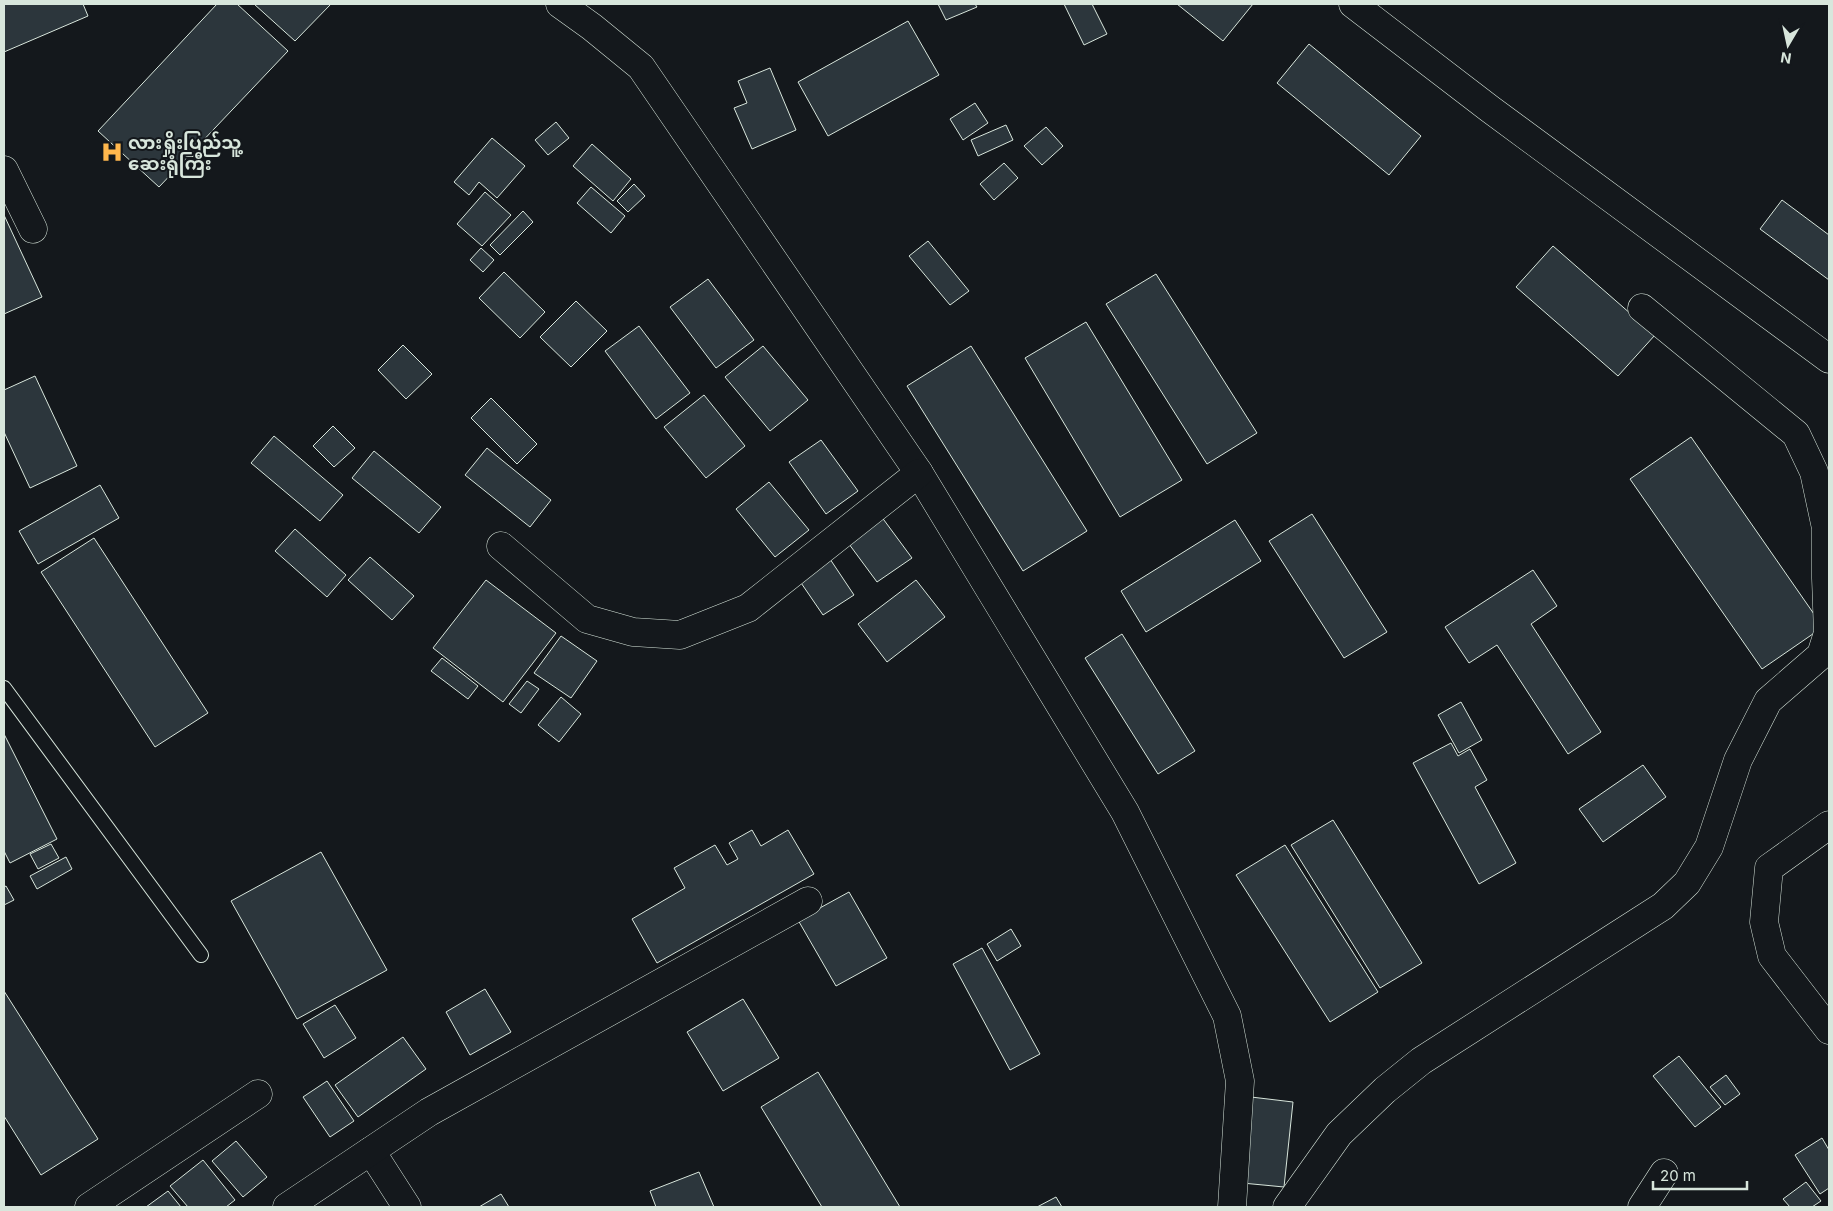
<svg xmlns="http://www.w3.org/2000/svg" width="1833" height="1211" viewBox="0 0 1833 1211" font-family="Inter,'Noto Sans Myanmar',sans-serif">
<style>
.building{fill:#2c363c;stroke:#d8e6dc}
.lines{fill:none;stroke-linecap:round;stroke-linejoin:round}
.lane-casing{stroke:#d8e6dc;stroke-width:16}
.street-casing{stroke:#d8e6dc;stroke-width:29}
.lane{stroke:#14181c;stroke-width:14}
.street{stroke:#14181c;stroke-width:28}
.labels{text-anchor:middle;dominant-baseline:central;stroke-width:4;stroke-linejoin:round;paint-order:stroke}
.poi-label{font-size:18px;font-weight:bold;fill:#d8e6dc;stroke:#14181c;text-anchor:start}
</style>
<rect width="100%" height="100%" fill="#14181c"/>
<g class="building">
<path d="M4,4H83L88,16L4,52Z"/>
<path d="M217,4H237L288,51L159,187L98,131Z"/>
<path d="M254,4H331L295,41Z"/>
<path d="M938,4H975L977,7L946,20Z"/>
<path d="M1064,4H1092L1107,34L1084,45Z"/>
<path d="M1177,4H1253L1223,41Z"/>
<path d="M908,21L939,75L828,136L798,82Z"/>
<path d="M1309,44L1421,136L1389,175L1277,83Z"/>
<path d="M770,68L796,130L752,149L734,108L747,103L738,81Z"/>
<path d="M975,103L988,123L963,140L950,119Z"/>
<path d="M556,122L569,138L548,155L535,140Z"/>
<path d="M1006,125L1013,140L978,156L971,140Z"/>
<path d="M1046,127L1063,146L1042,165L1024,146Z"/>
<path d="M492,138L525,166L497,198L479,182L469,195L454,182Z"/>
<path d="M592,144L631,179L613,201L573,166Z"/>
<path d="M1004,163L1018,178L994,200L980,184Z"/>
<path d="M634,184L645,196L628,212L617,201Z"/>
<path d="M591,187L625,216L611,233L577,203Z"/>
<path d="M485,192L511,215L482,246L457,224Z"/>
<path d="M1782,200L1829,235V280L1760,229Z"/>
<path d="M523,211L533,222L500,255L490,245Z"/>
<path d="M4,215L42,297L4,314Z"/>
<path d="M928,241L969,291L950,305L909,256Z"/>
<path d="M1553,246L1655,335L1618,376L1516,287Z"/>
<path d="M481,248L494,260L483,272L470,260Z"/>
<path d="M504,272L545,312L520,338L479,298Z"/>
<path d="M1156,274L1257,433L1207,464L1106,304Z"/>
<path d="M708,279L754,340L716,368L670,307Z"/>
<path d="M576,301L607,331L571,367L540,337Z"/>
<path d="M1086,322L1182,480L1120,517L1025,358Z"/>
<path d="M639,326L690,393L656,419L605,351Z"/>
<path d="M403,345L432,374L406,399L378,370Z"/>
<path d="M763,346L808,400L770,431L725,377Z"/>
<path d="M971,346L1087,531L1023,571L907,386Z"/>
<path d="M35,376L77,466L30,488L4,432V390Z"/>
<path d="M704,395L745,446L706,478L664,427Z"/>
<path d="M491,398L537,444L517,464L471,418Z"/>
<path d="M333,426L355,448L334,467L313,446Z"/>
<path d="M274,436L343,495L320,521L251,463Z"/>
<path d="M1691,437L1823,627L1762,669L1630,479Z"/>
<path d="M821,440L858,491L826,514L789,462Z"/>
<path d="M487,448L551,500L530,527L465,475Z"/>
<path d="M374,451L441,507L419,533L352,478Z"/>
<path d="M769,482L809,530L775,557L736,509Z"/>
<path d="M100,485L119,518L38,564L19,531Z"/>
<path d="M1312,514L1387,632L1344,658L1269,541Z"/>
<path d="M881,516L912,558L877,582L846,540Z"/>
<path d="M1235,520L1261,561L1146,632L1121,591Z"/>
<path d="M295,529L346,575L327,597L275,551Z"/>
<path d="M94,538L208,713L155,747L41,572Z"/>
<path d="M828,556L854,595L823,615L797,577Z"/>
<path d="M370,557L414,596L392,620L348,580Z"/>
<path d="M1533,570L1557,606L1531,624L1601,732L1568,754L1497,645L1469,663L1445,627Z"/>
<path d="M486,580L556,633L503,702L433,648Z"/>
<path d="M916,580L945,617L887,662L858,624Z"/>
<path d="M1122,634L1195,751L1158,774L1085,658Z"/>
<path d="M561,636L597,661L571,698L534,673Z"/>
<path d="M442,658L478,686L468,699L431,671Z"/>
<path d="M527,681L539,689L521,713L509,704Z"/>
<path d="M561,697L581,714L559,742L538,725Z"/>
<path d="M1461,702L1482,740L1459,753L1438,715Z"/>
<path d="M4,734L57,839L10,863L4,851Z"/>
<path d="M1451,743L1458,756L1470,749L1487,780L1475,787L1516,863L1479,884L1413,763Z"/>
<path d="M1643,765L1666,797L1603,842L1579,809Z"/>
<path d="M1333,820L1422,963L1380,988L1291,845Z"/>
<path d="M752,830L761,846L788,830L814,874L657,963L632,919L685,888L674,868L715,845L727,865L738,859L729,843Z"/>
<path d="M51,844L59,858L38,869L30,854Z"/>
<path d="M1285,845L1378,992L1330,1022L1236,875Z"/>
<path d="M321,852L387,970L297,1019L231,901Z"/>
<path d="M66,857L72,869L37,889L30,876Z"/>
<path d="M6,886L14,900L4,905V887Z"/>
<path d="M849,892L887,958L836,986L798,920Z"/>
<path d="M1011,929L1021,946L997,961L987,944Z"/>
<path d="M982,948L1040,1054L1010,1070L953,964Z"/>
<path d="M485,989L511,1032L470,1055L446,1012Z"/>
<path d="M4,991L98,1139L41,1175L4,1116Z"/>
<path d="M743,999L779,1058L723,1091L687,1032Z"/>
<path d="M335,1005L356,1038L324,1058L303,1024Z"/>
<path d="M403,1037L426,1069L358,1117L335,1085Z"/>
<path d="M1679,1056L1721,1107L1695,1127L1653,1076Z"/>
<path d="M818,1072L900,1207H822L761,1107Z"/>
<path d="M1726,1075L1740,1094L1725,1105L1710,1087Z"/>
<path d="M327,1081L354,1121L330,1137L303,1097Z"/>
<path d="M1251,1097L1293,1102L1284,1187L1242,1183Z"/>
<path d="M1822,1138L1829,1150V1188L1820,1194L1795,1155Z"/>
<path d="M236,1141L267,1177L243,1197L212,1161Z"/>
<path d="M203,1160L235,1200L226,1207H188L170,1186Z"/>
<path d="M699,1172L714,1207H656L650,1191Z"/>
<path d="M1806,1182L1821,1201L1812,1207H1790L1783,1199Z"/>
<path d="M168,1191L181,1207H146Z"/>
<path d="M501,1194L509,1207H479Z"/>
<path d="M1056,1197L1062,1207H1037Z"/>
</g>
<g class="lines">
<g class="lane-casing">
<path id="lane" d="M4,688L201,955"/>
</g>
<g class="street-casing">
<g id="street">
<path d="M560,4L592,27L641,67L919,473L1125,812L1227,1016L1240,1081L1232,1207"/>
<path d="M1353,4L1490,109L1829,359"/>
<path d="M4,170L33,229"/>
<path d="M501,546L587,619L633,632L680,635L748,608L919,473"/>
<path d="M1829,825L1769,868L1764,922L1772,956L1829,1030"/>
<path d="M371,1151L407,1207"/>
<path d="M89,1207L258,1094"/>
<path d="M287,1207L429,1112L808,901"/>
<path d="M1287,1207L1339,1134L1385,1090L1421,1061L1663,906L1687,883L1709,847L1738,760L1768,701L1821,655L1828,633L1826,578V528L1814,472L1796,434L1642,308"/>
<path d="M1642,1207L1664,1173"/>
</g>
</g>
<use href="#lane" class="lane"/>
<use href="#street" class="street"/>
</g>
<defs>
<g id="hospital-bare" transform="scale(1.725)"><path d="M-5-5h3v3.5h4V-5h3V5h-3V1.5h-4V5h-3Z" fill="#ffb74d" stroke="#14181c" stroke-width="2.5" paint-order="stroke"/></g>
</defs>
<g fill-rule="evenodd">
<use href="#hospital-bare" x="112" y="152"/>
</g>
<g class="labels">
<g class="poi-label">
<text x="128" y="142">လားရှိုးပြည်သူ့<tspan x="128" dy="21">ဆေးရုံကြီး</tspan></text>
</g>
</g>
<rect width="1833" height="1211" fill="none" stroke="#d8e6dc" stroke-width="10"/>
<g transform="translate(1788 45) rotate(189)" stroke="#14181c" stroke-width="4" paint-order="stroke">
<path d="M0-4L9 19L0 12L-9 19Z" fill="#d8e6dc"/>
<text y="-8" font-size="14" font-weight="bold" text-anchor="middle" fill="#d8e6dc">N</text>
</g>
<path d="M1653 1181v8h94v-8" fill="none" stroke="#d8e6dc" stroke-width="2.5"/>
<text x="1660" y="1181" font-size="15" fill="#d8e6dc" stroke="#14181c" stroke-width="4" paint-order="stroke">20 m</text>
</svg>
